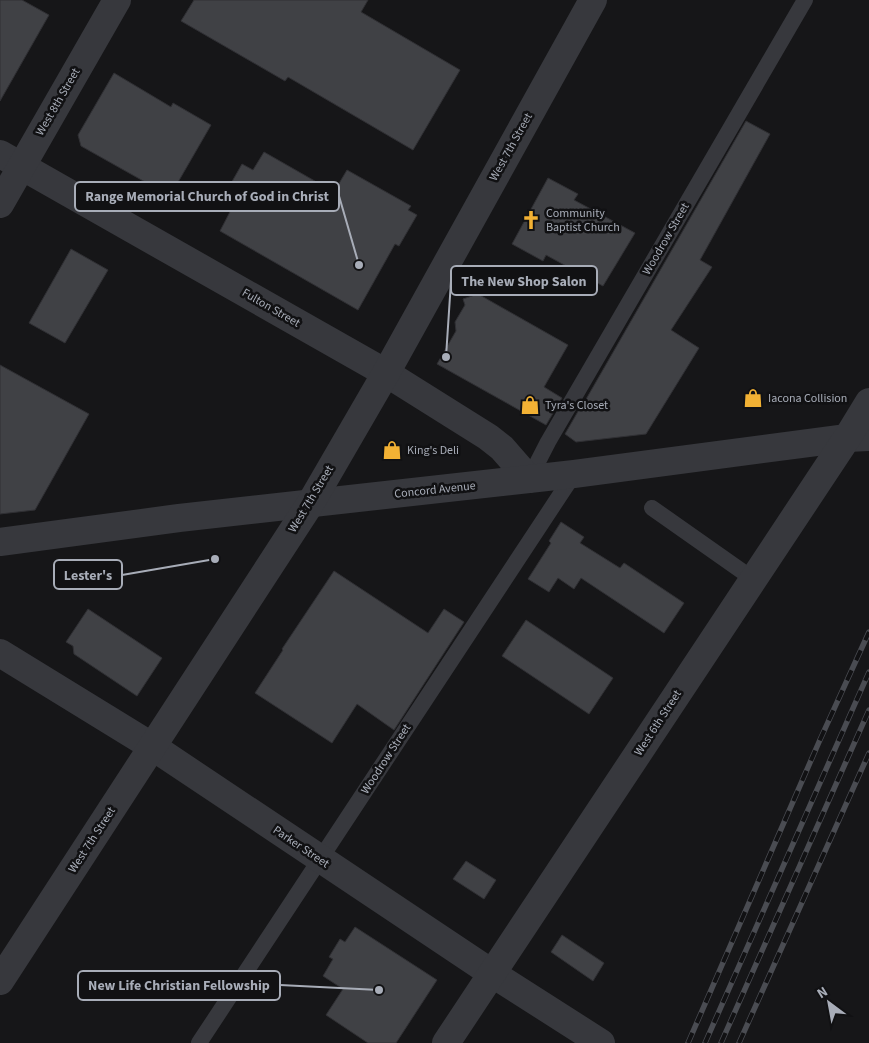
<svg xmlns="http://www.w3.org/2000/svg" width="869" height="1043" viewBox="0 0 869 1043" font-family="'Source Sans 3',sans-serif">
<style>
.building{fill:#404145;stroke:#303034}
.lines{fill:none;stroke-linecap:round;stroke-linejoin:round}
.lane{stroke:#37383d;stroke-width:16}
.street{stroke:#37383d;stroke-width:28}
.rail-casing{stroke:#4a4c52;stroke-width:5.5}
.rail{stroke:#111113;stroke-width:4;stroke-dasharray:11;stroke-linecap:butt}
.labels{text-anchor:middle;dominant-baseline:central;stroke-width:5;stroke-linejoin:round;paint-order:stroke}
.street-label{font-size:12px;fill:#a8adb8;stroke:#111113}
.poi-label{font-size:12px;fill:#a8adb8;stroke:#111113;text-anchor:start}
.leader{fill:none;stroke:#a8adb8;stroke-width:2}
.callout-dot{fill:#a8adb8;stroke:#111113;stroke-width:2}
.callout{fill:#111113;stroke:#a8adb8;stroke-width:2}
.callout-label{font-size:14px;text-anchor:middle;font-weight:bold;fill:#a8adb8}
</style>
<rect width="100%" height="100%" fill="#161618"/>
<g class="building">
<path d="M0,0H22L49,15L0,101Z"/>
<path d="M194,0H368L361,12L460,70L413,150L288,77L285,81L181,21Z"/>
<path d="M114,73L171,107L173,103L211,125L170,196L81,146L78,135Z"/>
<path d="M746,121L770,134L700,260L712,267L671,330L699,348L646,434L576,442L565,434L580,408H581Z"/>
<path d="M264,152L334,192L347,170L411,206L408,210L417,215L399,246L395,244L358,310L220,231L232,208L221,201L242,164L253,170Z"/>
<path d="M548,178L578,194L574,200L635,233L603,286L546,255L543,261L512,244Z"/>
<path d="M71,249L108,270L65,343L29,323Z"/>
<path d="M478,294L568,345L544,387L562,398L546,425L437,364L456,331L455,322L465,305L463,299Z"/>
<path d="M0,365L89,414L35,510L0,514Z"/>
<path d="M561,522L584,537L580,543L620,568L624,563L684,603L664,633L581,578L574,589L558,578L549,592L528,579L551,543L549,541Z"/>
<path d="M334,571L428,633L444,609L464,622L394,730L357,704L332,743L255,693L283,650L282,649Z"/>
<path d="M88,609L162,658L137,696L74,654L73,646L66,642Z"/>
<path d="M526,620L613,678L589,714L502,656Z"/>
<path d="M466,861L496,880L484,899L453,879Z"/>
<path d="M355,927L437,980L396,1043H368L326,1015L343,989L323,976L333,959L329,957L340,939L345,942Z"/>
<path d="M562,935L604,963L593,981L551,952Z"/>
</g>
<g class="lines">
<g class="lane">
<path d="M529,479L548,442L805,0"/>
<path d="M652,508L753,579"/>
<path d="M199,1043L574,474"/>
</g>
<g class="street">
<path d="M0,154L386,373L488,437L502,448L529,479"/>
<path d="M0,204L117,0"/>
<path d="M0,542L179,518L574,474L847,438L869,437"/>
<path d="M0,653L153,747L493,974L601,1043"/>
<path d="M0,981L310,504L386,373L593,0"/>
<path d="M446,1043L847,438L869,402"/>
</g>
<g class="rail-casing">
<g id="rail">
<path d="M688,1043L819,742L869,632"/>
<path d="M705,1043L869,672"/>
<path d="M721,1043L869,710"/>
<path d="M739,1043L869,753"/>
</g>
</g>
<use href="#rail" class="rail"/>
</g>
<defs>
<g id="church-bare" transform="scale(1.5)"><path d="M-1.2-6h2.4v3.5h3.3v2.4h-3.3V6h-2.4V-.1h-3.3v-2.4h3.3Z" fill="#f2b134" stroke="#111113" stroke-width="2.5" paint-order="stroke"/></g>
<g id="shop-bare" transform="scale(1.5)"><path d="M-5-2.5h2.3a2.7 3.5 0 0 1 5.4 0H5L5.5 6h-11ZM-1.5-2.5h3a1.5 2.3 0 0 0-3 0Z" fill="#f2b134" stroke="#111113" stroke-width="2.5" paint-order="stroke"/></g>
</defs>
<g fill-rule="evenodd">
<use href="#church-bare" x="531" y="220"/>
<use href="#shop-bare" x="753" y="398"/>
<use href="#shop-bare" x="530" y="405"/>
<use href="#shop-bare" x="392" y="450"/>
</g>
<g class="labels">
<g class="street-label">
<text transform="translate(58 102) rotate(-60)">West 8th Street</text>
<text transform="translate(511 147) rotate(-61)">West 7th Street</text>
<text transform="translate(666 239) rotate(-60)">Woodrow Street</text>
<text transform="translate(271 308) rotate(30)">Fulton Street</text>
<text transform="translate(435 490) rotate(-6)">Concord Avenue</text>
<text transform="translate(311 499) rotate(-59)">West 7th Street</text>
<text transform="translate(658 723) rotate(-57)">West 6th Street</text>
<text transform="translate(386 759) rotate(-57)">Woodrow Street</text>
<text transform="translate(92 840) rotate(-57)">West 7th Street</text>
<text transform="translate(301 847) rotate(34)">Parker Street</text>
</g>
<g class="poi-label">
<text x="546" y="213">Community<tspan x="546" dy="14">Baptist Church</tspan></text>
<text x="768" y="398">Iacona Collision</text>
<text x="545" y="405">Tyra's Closet</text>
<text x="407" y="450">King's Deli</text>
</g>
</g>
<path class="leader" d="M359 265L339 196M446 357L451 281M215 559L122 575M379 990L280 985"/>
<g class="callout-dot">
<circle cx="359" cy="265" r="5"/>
<circle cx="446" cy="357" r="5"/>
<circle cx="215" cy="559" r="5"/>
<circle cx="379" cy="990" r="5"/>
</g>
<g class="callout">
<rect x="75" y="182" width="264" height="29" rx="5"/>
<rect x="451" y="266" width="146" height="29" rx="5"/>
<rect x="54" y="560" width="68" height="29" rx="5"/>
<rect x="78" y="971" width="202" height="29" rx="5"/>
</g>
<g class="callout-label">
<text x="207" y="201">Range Memorial Church of God in Christ</text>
<text x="524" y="286">The New Shop Salon</text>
<text x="88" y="580">Lester's</text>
<text x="179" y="990">New Life Christian Fellowship</text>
</g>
<g transform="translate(829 1003) rotate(328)" stroke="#111113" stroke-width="4" paint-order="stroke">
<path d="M0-4L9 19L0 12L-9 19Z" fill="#a8adb8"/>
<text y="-8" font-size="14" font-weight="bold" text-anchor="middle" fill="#a8adb8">N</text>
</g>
</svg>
